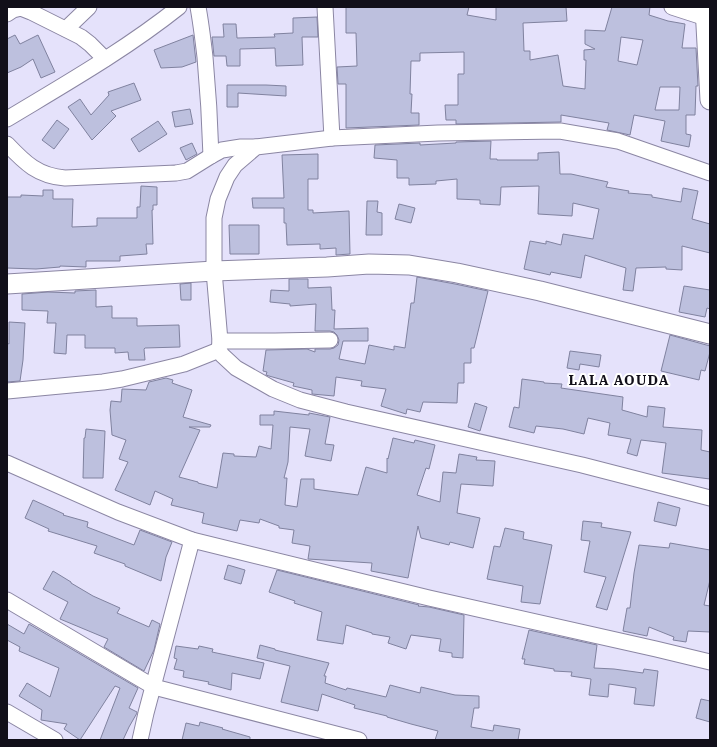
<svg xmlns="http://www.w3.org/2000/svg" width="717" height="747" viewBox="0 0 717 747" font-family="'IBM Plex Serif',serif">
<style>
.building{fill:#bdc0de;stroke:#80829f;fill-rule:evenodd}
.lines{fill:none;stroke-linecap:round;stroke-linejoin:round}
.minor-casing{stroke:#8b86a3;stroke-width:17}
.major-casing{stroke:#8b86a3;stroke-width:21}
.minor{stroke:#fff;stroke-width:15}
.major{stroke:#fff;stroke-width:19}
.labels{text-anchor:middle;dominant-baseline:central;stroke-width:4;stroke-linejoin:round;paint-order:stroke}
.district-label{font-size:14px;font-weight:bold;letter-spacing:1px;fill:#110f19;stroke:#fff}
</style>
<rect width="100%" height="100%" fill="#e5e2fb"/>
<g class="building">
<path d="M346,7H469L467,15L496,20V7H566L567,21L523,23L524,51H530V60L558,55L563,86L585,89L586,60H584V50L595,49L585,44V30L605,31L612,7H650L649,15L668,21L685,24L682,48H696L698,86H696L695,115H686V134L691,135L689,147L661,141L665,121L634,115L630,135L607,130L609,123L561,115V122L456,124V120H446L445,105H458V74H464V52L420,53V61H411L410,94H412L411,113H419V125L346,128V84H338L337,67L357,66L356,33H346ZM621,37L643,40L637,65L618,61ZM660,87H680L679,110H655Z"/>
<path d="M317,17L318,37H302L303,65L276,66L275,48L240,49V66H227L226,56H214L212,37H224L223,24H236L237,38L275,37L274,34L293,33V18Z"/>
<path d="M15,35L20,44L38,35L55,72L41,78L33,59L21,67L7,73V39Z"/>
<path d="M193,35L196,62L182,67L161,68L154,50Z"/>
<path d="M134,83L141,100L111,111L116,116L92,140L68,107L80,99L91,115L109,95L108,92Z"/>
<path d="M227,85H266L286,86V96L238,93V107H227Z"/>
<path d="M190,109L193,124L175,127L172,112Z"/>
<path d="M57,120L69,129L54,149L42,140Z"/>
<path d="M158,121L167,134L139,152L131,139Z"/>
<path d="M491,141L490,159H497V160H538V153L559,152L560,174H571L608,182L606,187L629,191L628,193L652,195V197L681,202L683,188L698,191L692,219L710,224V253L682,246V270L666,269V267L636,268L633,291L623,290L626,268L585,255L581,278L551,272L550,275L524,269L530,241L546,244V241L561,245L563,234L593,239L599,209L573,203L572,216L538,214L539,186L501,187L500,205L480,204V200L457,199V179L436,181V184L409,185V178H397V160L374,158L375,145L420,143V145L456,143V142Z"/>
<path d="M192,143L197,154L186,160L180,148Z"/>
<path d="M318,154V179H308V210H313V213L349,211L350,254L336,255V248L320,249V244L287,245L286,223H284V208H253L252,198H284L282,155Z"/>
<path d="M141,186L157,187V205H153V210H152L153,244H146L147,254L120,256V261H86V267L60,266V267L36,269L7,268V197H21V195L43,196V190H53V199H73L72,227L97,226V218H137V207H140Z"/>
<path d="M367,201H378L377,212L382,213V235H366Z"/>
<path d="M399,204L415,208L411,223L395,219Z"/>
<path d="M229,225H259V254H230Z"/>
<path d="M417,277L455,284L488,291L474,348H471V363H464V383H458L457,403L423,402L420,412L407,409L406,414L381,406L386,389L361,386L362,381L336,377L334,396L312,394V390L293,386L294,383L269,376L266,375L267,372L263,371L266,350L307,349L315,352V349H330L334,348L338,345L339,340L337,335L334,332L330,331H315L316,304L290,306V304L270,302L271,290L289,291V279H308V288L331,287L332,310H335L334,329L368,328V341H343L339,359L365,364L369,345L394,350V346L405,348L411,303H414Z"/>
<path d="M191,283V300H181L180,284Z"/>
<path d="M684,286L710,290V309L707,308L705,317L679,312Z"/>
<path d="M96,290V307L112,306V318H137V326L179,325L180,347L145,348L144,349L145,360H129L128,352L115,353V348H85V335H67L66,354L54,353L56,323H47L48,311L22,310V294L48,292L75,293V291Z"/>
<path d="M9,322L25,323L24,341L23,360L20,381L7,382V343L9,344Z"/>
<path d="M670,335L710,346V352L705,371L701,370L699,380L661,371Z"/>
<path d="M570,351L601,355L599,367L580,364L579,370L567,368Z"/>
<path d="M166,378L173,380L172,383L192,390L183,417L211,425L210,427H189L200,430L179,477L198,482V483L217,488L223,453L234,454V456L256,457L259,446L271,449L273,425H260V415H274V411L309,415V413L330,417L325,444L334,445L331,461L305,456L310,429L290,427L288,462L284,478H287L285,505L297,507L301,479H314V489L358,495L366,467L387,473V458L388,459L393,438L414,443L415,440L435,445L429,469L426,468L417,495L440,502L443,472L456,473L459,454L477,457L476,460L495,461L493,486L461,484L457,513L480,518L473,548L450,542L449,545L421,538L418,526L408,578L371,571L372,563L308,559L310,546L292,543L294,530L279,528V526L260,519L259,523L240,520L237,531L202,523L204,513L171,505L173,499L155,491L150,505L115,490L128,462L119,459L126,440L112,435L110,410L111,401L121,402L122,389L146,390L149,382Z"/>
<path d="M522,379L544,382V383L562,384L561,388L623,397L622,410L647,417L648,406L665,408L663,427L702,430L701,450L710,452V479L662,473L666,443L641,440L637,456L627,453L631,439L608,435L610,423L588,418L584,434L563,429L536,426L534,433L509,427L514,407L519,408Z"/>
<path d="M475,403L487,407L480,431L468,427Z"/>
<path d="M86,429L105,431L103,478H83L84,438H85Z"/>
<path d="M33,500L64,514L63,515L88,522L87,527L134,545L140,530L172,542L166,557L161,581L125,566V564L94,553L97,546L48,531L49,529L25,518Z"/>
<path d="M658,502L680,508L676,526L654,521Z"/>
<path d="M583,521L602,523L601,527L631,532L607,610L596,607L606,577L584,572L590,541L581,540Z"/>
<path d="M505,528L524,532L523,539L552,545L540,604L521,602L523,586L487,579L494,546L500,547Z"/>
<path d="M670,543L710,550V580L704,605L710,606V632L688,631L686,642L673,640L674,637L649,627L647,636L623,631L627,608H630L634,573L639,545L669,548Z"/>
<path d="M228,565L245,570L241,584L224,579Z"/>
<path d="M277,570L419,605L418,606L429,607L464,615L463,658L452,657V653L439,651L441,639L411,635L406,649L388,643L390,637L372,634V633L346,625L343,644L317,640L322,612L294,603L295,601L269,592Z"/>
<path d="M53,571L71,582V583L93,596L120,608L117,613L149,627L152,620L160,624L154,650L144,671L104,647L108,639L60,619L68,602L43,589Z"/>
<path d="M7,624L24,634L29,624L138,688L129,708L137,712V713L129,727L123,740H100L120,688L115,686L80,740L64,729L67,724L41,720L42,710L19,696L27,683L50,697L59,668L19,651L20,647L7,640Z"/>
<path d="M529,630L597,645L594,668L614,669L643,673L644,669L658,671L654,706L634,704L636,688L609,684L608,697L589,695L591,679L571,676L572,672L554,671V669L524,664L525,659H522Z"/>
<path d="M260,645L275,649V650L329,663L324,676H326L325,683L346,690L347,688L386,697L390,685L420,693L421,687L455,695L479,696V708H474L471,727L493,731L494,725L520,729L518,740H435L438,731L411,724L387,717V716L354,708L355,705L322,694L318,711L281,702L290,666L257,658Z"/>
<path d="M176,646L198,649L199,646L213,649L212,652L264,663L260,679L237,674L232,673L231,690L208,684L209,682L183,677L184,671L174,669L177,659L174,658Z"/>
<path d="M701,699L710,701V722L696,718Z"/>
<path d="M200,722L223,728L222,729L250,737V740H182L186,723L199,726Z"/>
</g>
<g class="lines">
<g class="minor-casing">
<g id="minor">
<path d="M198,7C201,23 203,40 205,57C208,90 210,123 211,156"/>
<path d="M325,7L332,138"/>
<path d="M672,7L706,18"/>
<path d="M7,14L13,10L21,8L31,12L81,37L90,44L105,59"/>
<path d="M66,29L89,7"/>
<path d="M7,119C65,84 125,50 179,7"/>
<path d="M7,144C25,163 38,176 65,178L176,173L187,171L211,156L222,150L241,147H256"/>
<path d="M710,173L618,141L560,131L438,133L332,138L256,147L235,165L227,177L218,199L214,218V271L220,341L219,350L222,355L236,368L273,389L300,400L346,412L582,465L710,498"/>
<path d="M220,341H275L330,340"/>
<path d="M7,391L103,382L122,379L184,364L219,350"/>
<path d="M7,463L118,512L192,540L429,598L656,649L710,662"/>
<path d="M7,600L154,687L359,740"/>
<path d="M7,712L55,740"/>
<path d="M140,740L146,713L192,540"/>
</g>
</g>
<g class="major-casing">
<g id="major">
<path d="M705,7L710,100"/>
<path d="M7,284L214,271L327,267L369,264L409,265L457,273L540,291L710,334"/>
</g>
</g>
<use href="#minor" class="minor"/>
<use href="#major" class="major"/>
</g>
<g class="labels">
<g class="district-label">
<text x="619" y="380">LALA AOUDA</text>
</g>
</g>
<rect width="717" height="747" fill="none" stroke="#110f19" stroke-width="16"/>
</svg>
